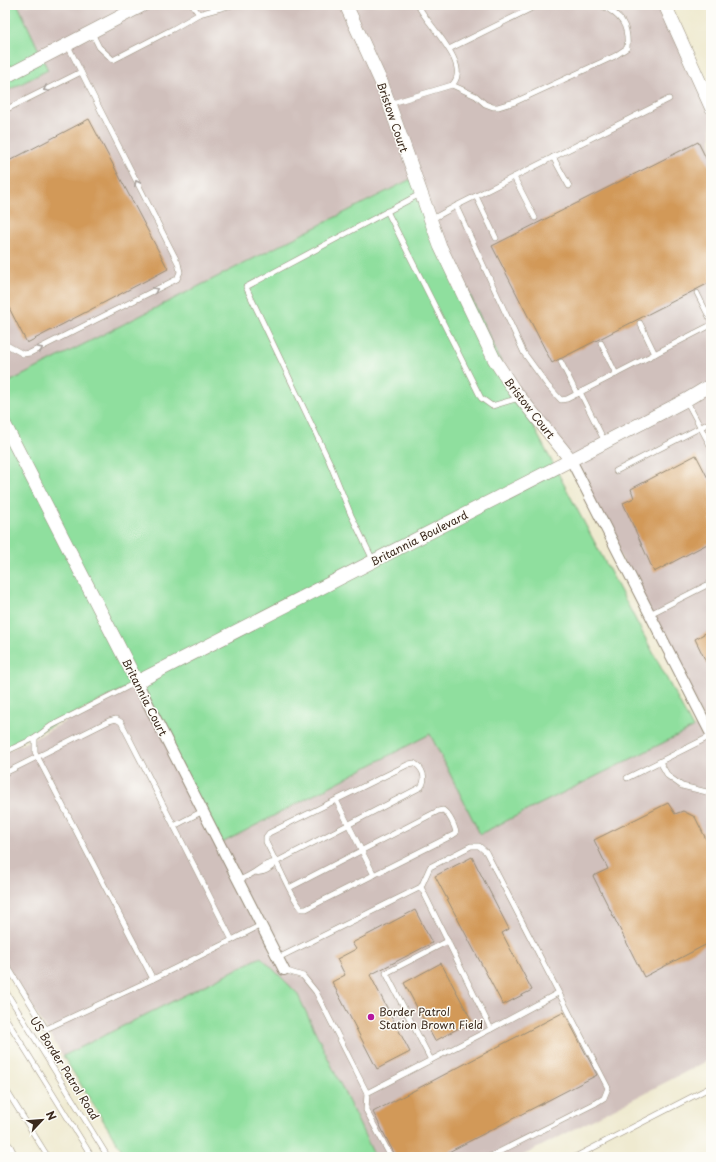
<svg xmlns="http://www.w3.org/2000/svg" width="716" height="1162" viewBox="0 0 716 1162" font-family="'Playpen Sans',sans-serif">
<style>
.industrial{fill:#d0c0bc}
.green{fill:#8fdf9e;stroke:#65845e}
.building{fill:#d29958}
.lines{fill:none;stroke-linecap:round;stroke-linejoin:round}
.service-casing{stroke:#958a77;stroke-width:6}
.minor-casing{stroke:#958a77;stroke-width:12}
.tertiary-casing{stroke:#958a77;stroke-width:14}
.trunk-casing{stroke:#958a77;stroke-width:18}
.service{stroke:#fff;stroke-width:5}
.minor{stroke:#fff;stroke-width:10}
.tertiary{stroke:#fff;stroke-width:13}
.trunk{stroke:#fff;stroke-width:17}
.oneway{stroke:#a79f9a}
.poi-dot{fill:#b5179e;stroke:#fdfcf7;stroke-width:1.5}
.labels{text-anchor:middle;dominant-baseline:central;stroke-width:3;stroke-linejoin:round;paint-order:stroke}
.street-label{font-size:11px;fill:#3b2a1e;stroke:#fdfcf7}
.poi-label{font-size:11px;fill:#3b2a1e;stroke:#fdfcf7;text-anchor:start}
</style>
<rect width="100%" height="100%" fill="#fdfcf7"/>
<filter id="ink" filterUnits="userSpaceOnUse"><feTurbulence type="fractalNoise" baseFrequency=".025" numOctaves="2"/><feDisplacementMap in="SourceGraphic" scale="8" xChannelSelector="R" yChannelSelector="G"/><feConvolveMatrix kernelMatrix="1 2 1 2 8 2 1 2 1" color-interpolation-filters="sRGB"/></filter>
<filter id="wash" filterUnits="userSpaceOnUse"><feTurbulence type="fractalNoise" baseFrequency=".012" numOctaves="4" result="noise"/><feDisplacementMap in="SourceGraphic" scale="16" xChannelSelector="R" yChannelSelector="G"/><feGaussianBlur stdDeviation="0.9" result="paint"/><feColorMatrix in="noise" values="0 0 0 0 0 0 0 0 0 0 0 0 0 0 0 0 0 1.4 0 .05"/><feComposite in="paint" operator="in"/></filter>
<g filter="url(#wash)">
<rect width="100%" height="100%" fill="#efead0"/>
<path class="industrial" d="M18,5H665L711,107V1059L520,1157H375L297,993L261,957L63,1056L5,964V752L35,738L137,682L220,844L430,734L480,834L693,728L703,719L571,460L514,390L414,177L9,382L5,374V92L48,70Z"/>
<g class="green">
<path d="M5,5H18L48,70L5,92Z"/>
<path d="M415,177L514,390L693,728L480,834L430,734L220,844L137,682L5,749V374L9,382Z"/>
<path d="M261,957L297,993L375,1157H126L63,1056Z"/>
</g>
<g id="blocks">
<g class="building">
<path d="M89,119L168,269L27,343L5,300V163Z"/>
<path d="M698,142L711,168V282L562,358L559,359L552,363L492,246Z"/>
<path d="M696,455L711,484V542L654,572L623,503L634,498L631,489Z"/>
<path d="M711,630V672L695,639Z"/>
<path d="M668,803L675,814L683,811L695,817L711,849V942L644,977L593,876L608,869L594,840Z"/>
<path d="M472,857L509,929L502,933L532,990L503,1005L435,876Z"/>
<path d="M415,910L432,943L370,975L410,1052L377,1069L332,982L345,975L337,959L356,949L352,943Z"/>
<path d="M441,963L472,1021L435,1041L404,983Z"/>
<path d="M564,1012L597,1075L439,1157H396L373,1112Z"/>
</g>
</g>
</g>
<g filter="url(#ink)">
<use href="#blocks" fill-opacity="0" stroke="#958a77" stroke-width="1"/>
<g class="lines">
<g class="service-casing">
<g id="service">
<path d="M192,5L199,14L232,5"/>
<path d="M92,33L99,47L113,60L173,29L199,14"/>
<path d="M449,49L538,5"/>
<path d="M452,85L476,96L485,104L493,107H498L515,102L615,56L627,48C629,25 621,15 601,5"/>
<path d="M389,104L452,85C473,65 426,24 418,5"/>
<path d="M5,110L81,72"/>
<path d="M553,157L569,186"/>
<path d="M514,177L535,218"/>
<path d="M476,196L496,238"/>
<path d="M456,206L669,99"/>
<path d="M387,211L481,398L492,406L519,398"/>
<path d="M432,219L456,206L524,353L548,386L561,400L567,399L711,325"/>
<path d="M697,293L711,321"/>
<path d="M640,323L655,354"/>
<path d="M601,343L616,374"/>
<path d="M5,344L23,354L30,353L177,279L180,272L178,263L68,46"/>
<path d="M561,362L577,394"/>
<path d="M580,392L605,442"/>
<path d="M686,400L711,447"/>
<path d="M616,471L711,422"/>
<path d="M373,560L351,515L329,461L246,287L420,194"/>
<path d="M650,614L711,583"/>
<path d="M137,682L51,726L35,738V752L153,979"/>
<path d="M5,752L35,738"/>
<path d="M660,762L668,776L682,786L711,793"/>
<path d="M5,773L109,721L116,719L121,722L232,940L153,979L46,1029L5,962"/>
<path d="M627,778L711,736"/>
<path d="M336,800L374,875"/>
<path d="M174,826L203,811"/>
<path d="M276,862L266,842V837L269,833L409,764L414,763C423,768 427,779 421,787L276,862C283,875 293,900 302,909H306L453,835L456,833C455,826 449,814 443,810L438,811L289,888"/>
<path d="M238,881C243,878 249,876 253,873C261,868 265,863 276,862C272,868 263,874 255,872"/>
<path d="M421,887L430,867L471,846H479L486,852L608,1088L604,1098L596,1103L489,1157"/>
<path d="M232,940L261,925"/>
<path d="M278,958L421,887L491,1029L367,1093L316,992L303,976L284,970"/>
<path d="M5,990L108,1157"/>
<path d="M5,1017L92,1157"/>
<path d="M491,1029L558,993"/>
<path d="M431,1060L386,973L448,941"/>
<path d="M5,1088L48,1157"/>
<path d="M367,1093L366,1110L391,1157"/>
<path d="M575,1157L711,1087"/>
</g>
</g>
<g class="minor-casing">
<g id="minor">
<path d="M571,460L711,734"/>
<path d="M137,682L284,970"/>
</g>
</g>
<g class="tertiary-casing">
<g id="tertiary">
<path d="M346,5L382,84L440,246L494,359L514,390L571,460"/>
<path d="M665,5L711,107"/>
<path d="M5,77L143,5"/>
<path d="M5,425L137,682L571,460L686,400L711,385"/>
</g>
</g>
<g class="trunk-casing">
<path id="trunk" d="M5,1149L9,1157"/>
</g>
<use href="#service" class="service"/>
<use href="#minor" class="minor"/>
<use href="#tertiary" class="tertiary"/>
<use href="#trunk" class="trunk"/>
</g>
<defs><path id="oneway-chevron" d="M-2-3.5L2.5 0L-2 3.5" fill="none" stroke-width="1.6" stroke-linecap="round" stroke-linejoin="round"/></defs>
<g class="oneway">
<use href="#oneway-chevron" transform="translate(46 89) rotate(153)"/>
<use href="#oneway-chevron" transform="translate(137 183) rotate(-117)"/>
<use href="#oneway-chevron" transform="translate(155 290) rotate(-27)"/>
<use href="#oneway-chevron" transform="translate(40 349) rotate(-27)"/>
</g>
</g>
<circle class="poi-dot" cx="371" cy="1017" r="4"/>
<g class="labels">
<g class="street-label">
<text transform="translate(393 117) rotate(71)">Bristow Court</text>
<text transform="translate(530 408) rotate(52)">Bristow Court</text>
<text transform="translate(419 538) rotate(-27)">Britannia Boulevard</text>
<text transform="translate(145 697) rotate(63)">Britannia Court</text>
<text transform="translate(65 1068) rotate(58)">US Border Patrol Road</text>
</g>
<g class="poi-label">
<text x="379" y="1011">Border Patrol<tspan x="379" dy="13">Station Brown Field</tspan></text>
</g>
</g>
<rect width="716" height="1162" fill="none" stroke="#fdfcf7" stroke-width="20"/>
<g transform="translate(42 1120) rotate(64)" stroke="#fdfcf7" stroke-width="3" paint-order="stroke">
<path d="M0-3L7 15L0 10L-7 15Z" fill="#3b2a1e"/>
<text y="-6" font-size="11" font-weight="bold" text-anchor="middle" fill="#3b2a1e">N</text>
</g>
</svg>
